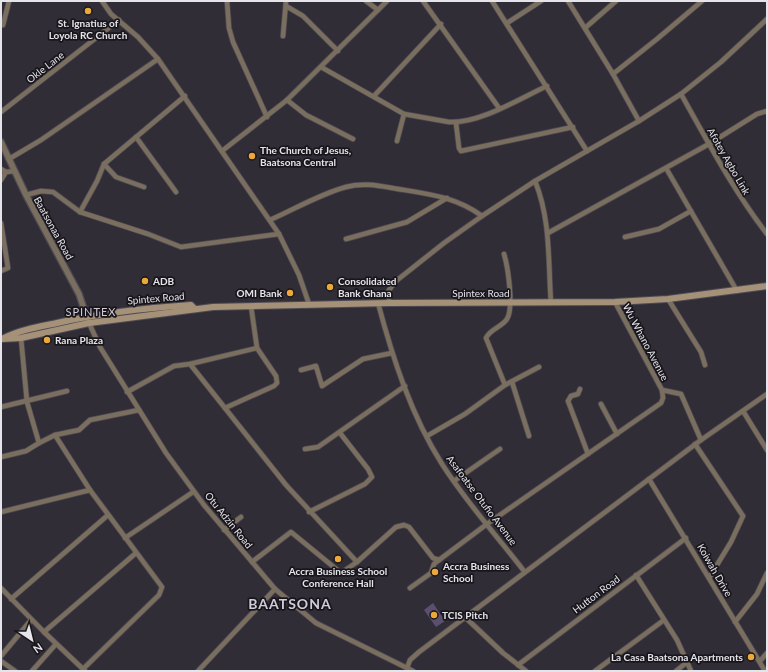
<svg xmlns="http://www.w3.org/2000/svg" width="768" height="672" viewBox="0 0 768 672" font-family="Lato,sans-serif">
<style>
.green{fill:#5b4f6f}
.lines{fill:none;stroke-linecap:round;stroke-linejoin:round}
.minor-casing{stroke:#4e4a54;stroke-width:6}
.tertiary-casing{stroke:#4e4a54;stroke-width:8}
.secondary-casing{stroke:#4e4a54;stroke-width:8}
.minor{stroke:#7a6e5e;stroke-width:4.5}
.tertiary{stroke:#7a6e5e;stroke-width:5.5}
.secondary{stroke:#a49177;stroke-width:6}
.poi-dot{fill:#eca93a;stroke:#18161b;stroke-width:1.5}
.labels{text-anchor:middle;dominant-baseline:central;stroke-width:3.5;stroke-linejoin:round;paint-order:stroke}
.poi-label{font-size:10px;font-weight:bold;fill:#e6e4eb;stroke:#18161b;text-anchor:start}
.street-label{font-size:10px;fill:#e6e4eb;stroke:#18161b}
.neighbourhood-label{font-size:11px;letter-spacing:1px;fill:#d0cbd9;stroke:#18161b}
.district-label{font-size:14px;font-weight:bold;letter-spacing:1px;fill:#d0cbd9;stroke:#18161b}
</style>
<rect width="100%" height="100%" fill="#312d37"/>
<path class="green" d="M433,603L445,621L436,627L424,610Z"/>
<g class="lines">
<g class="minor-casing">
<g id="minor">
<path d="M102,1L111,14L138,37L158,59L279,234L299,275L309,304"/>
<path d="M227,1L229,28L233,42L267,117"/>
<path d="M366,1L378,10"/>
<path d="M423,1L499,108"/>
<path d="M492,1L587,151"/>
<path d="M568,1L613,74L639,121"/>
<path d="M286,6L303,16L338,51"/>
<path d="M507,23L541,1"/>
<path d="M3,25L9,1"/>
<path d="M585,28L616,1"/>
<path d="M283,36L286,1"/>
<path d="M321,67L404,114L449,122C479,124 519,99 547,86"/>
<path d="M613,74L657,39L702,1"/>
<path d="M681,94C708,142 733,190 767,234"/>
<path d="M374,96L441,24"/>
<path d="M287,100L306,115L353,139"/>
<path d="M1,112L119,20"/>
<path d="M456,123L459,148L461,151L573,127"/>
<path d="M136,137L176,192"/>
<path d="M397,141L404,114"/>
<path d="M222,151L287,100L387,1"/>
<path d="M9,159L41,140L158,59"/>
<path d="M104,164L116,177L144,187"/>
<path d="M666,168L737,291"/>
<path d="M1,169L6,172L15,171"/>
<path d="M1,180L6,172"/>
<path d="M535,181C551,220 548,262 551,303"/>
<path d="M26,195L41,191L53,192L80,212L148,234L181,247L279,234"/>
<path d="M80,212L97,181L104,164L185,96"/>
<path d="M270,220C295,209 320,194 346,187C364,182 380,186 398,189C429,194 456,197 482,216"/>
<path d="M1,223L8,268L1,271"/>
<path d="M548,233L709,144L757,114L767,111"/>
<path d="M625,237L659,229L691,211"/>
<path d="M346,239L407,222L447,198"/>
<path d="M504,254C508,267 514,308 507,319C502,327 490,329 486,338L505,385"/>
<path d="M668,299L701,352L705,365"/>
<path d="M378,303C393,359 411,415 442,464C466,502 497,536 524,571"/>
<path d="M389,303V290L396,281L444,243L482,216L535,181L639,121L681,94L721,62L767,19"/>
<path d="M89,323L100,347L166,453L204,505L275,589L316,623L413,671"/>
<path d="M190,364L286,485L357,562"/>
<path d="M301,370L316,366L322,386L363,359L392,353"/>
<path d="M512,382L529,436"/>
<path d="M580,389L578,394L571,396L568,401L588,454"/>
<path d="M662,390L681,394L701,440"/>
<path d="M127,392L174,366L190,364L257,348"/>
<path d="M601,404L617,434"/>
<path d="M1,407L67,391"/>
<path d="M225,408L274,386L277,383L276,376L257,348L251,306"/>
<path d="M743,411L767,450"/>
<path d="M55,435L90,490L162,587L159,595L83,669"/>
<path d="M427,436L465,414L505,385L539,367"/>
<path d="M39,443L55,435L79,430L90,420L139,410"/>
<path d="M695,444L743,516L731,542L709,578"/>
<path d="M305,449L318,447L405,386"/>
<path d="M1,457L26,451L39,443L27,402L21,338"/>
<path d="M649,479L765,671"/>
<path d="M454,481L500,449"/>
<path d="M1,512L90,490"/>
<path d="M309,512L365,484L372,477L368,469L340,433"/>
<path d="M224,530L241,517"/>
<path d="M125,538L193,492"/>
<path d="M252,562L291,532L341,573L357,562L396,527L404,525L409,527L433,558L439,560"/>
<path d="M636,575L677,640L691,671"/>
<path d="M1,588L44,632L85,671"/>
<path d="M410,588L431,573L434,564L439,560L487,524L661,403L663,398L662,390L615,302"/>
<path d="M11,599L108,515"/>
<path d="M466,618L503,653L526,671"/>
<path d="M735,622L757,594L767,573"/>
<path d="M44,632L136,553"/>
<path d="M1,656L31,620"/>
<path d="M1,661L15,671"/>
<path d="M760,661L767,653"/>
<path d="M518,665L686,538"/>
<path d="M407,668L410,660L419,652L701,440L767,394"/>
<path d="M32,671L56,644"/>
<path d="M198,671L275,589"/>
<path d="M595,671L664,620"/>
<path d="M676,671L686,663"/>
</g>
</g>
<g class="tertiary-casing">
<path id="tertiary" d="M1,142L26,195L79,294L88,321"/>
</g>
<g class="secondary-casing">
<g id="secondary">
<path d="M4,338C20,330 38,327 57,323C101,313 145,308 191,305L195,309"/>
<path d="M1,339L21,338L89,323L213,307L389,303L615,302L668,299L767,286"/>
</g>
</g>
<use href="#minor" class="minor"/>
<use href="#tertiary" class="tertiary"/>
<use href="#secondary" class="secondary"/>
</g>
<g class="poi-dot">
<circle cx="88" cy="11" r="4"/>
<circle cx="252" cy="156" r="4"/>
<circle cx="145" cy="281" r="4"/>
<circle cx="330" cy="287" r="4"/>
<circle cx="290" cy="293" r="4"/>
<circle cx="47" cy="340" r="4"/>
<circle cx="338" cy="559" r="4"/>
<circle cx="435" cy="572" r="4"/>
<circle cx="434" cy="615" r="4"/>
<circle cx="751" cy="657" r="4"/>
</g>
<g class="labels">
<g class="poi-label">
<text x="88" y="23" text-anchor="middle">St. Ignatius of<tspan x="88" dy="12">Loyola RC Church</tspan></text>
<text x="260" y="150">The Church of Jesus,<tspan x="260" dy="12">Baatsona Central</tspan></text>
<text x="153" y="281">ADB</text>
<text x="338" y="281">Consolidated<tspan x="338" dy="12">Bank Ghana</tspan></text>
<text x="282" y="293" text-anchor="end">OMI Bank</text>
<text x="55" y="340">Rana Plaza</text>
<text x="443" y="566">Accra Business<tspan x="443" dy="12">School</tspan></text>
<text x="338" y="571" text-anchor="middle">Accra Business School<tspan x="338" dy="12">Conference Hall</tspan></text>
<text x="442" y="615">TCIS Pitch</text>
<text x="743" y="657" text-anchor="end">La Casa Baatsona Apartments</text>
</g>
<g class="street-label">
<text transform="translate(45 67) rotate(-38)">Okle Lane</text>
<text transform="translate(729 161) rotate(60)">Afotey Agbo Link</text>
<text transform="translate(54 228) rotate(61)">Baatsonaa Road</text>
<text x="481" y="293">Spintex Road</text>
<text transform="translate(156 298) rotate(-5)">Spintex Road</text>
<text transform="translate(646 342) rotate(62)">Wu Whano Avenue</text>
<text transform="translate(482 500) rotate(53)">Asafoatse Otufio Avenue</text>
<text transform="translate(229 520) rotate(51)">Otu Adzin Road</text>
<text transform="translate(715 570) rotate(60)">Koiwah Drive</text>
<text transform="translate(596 594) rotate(-37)">Hutton Road</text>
</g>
<g class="neighbourhood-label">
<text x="91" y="311">SPINTEX</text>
</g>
<g class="district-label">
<text x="290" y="603">BAATSONA</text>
</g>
</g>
<rect width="768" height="672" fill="none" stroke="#e6e4eb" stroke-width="4"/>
<g transform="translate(32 640) rotate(145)" stroke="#18161b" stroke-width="3" paint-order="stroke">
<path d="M0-3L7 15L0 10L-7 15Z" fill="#e6e4eb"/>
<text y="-6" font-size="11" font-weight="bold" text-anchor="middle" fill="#e6e4eb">N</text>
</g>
</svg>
